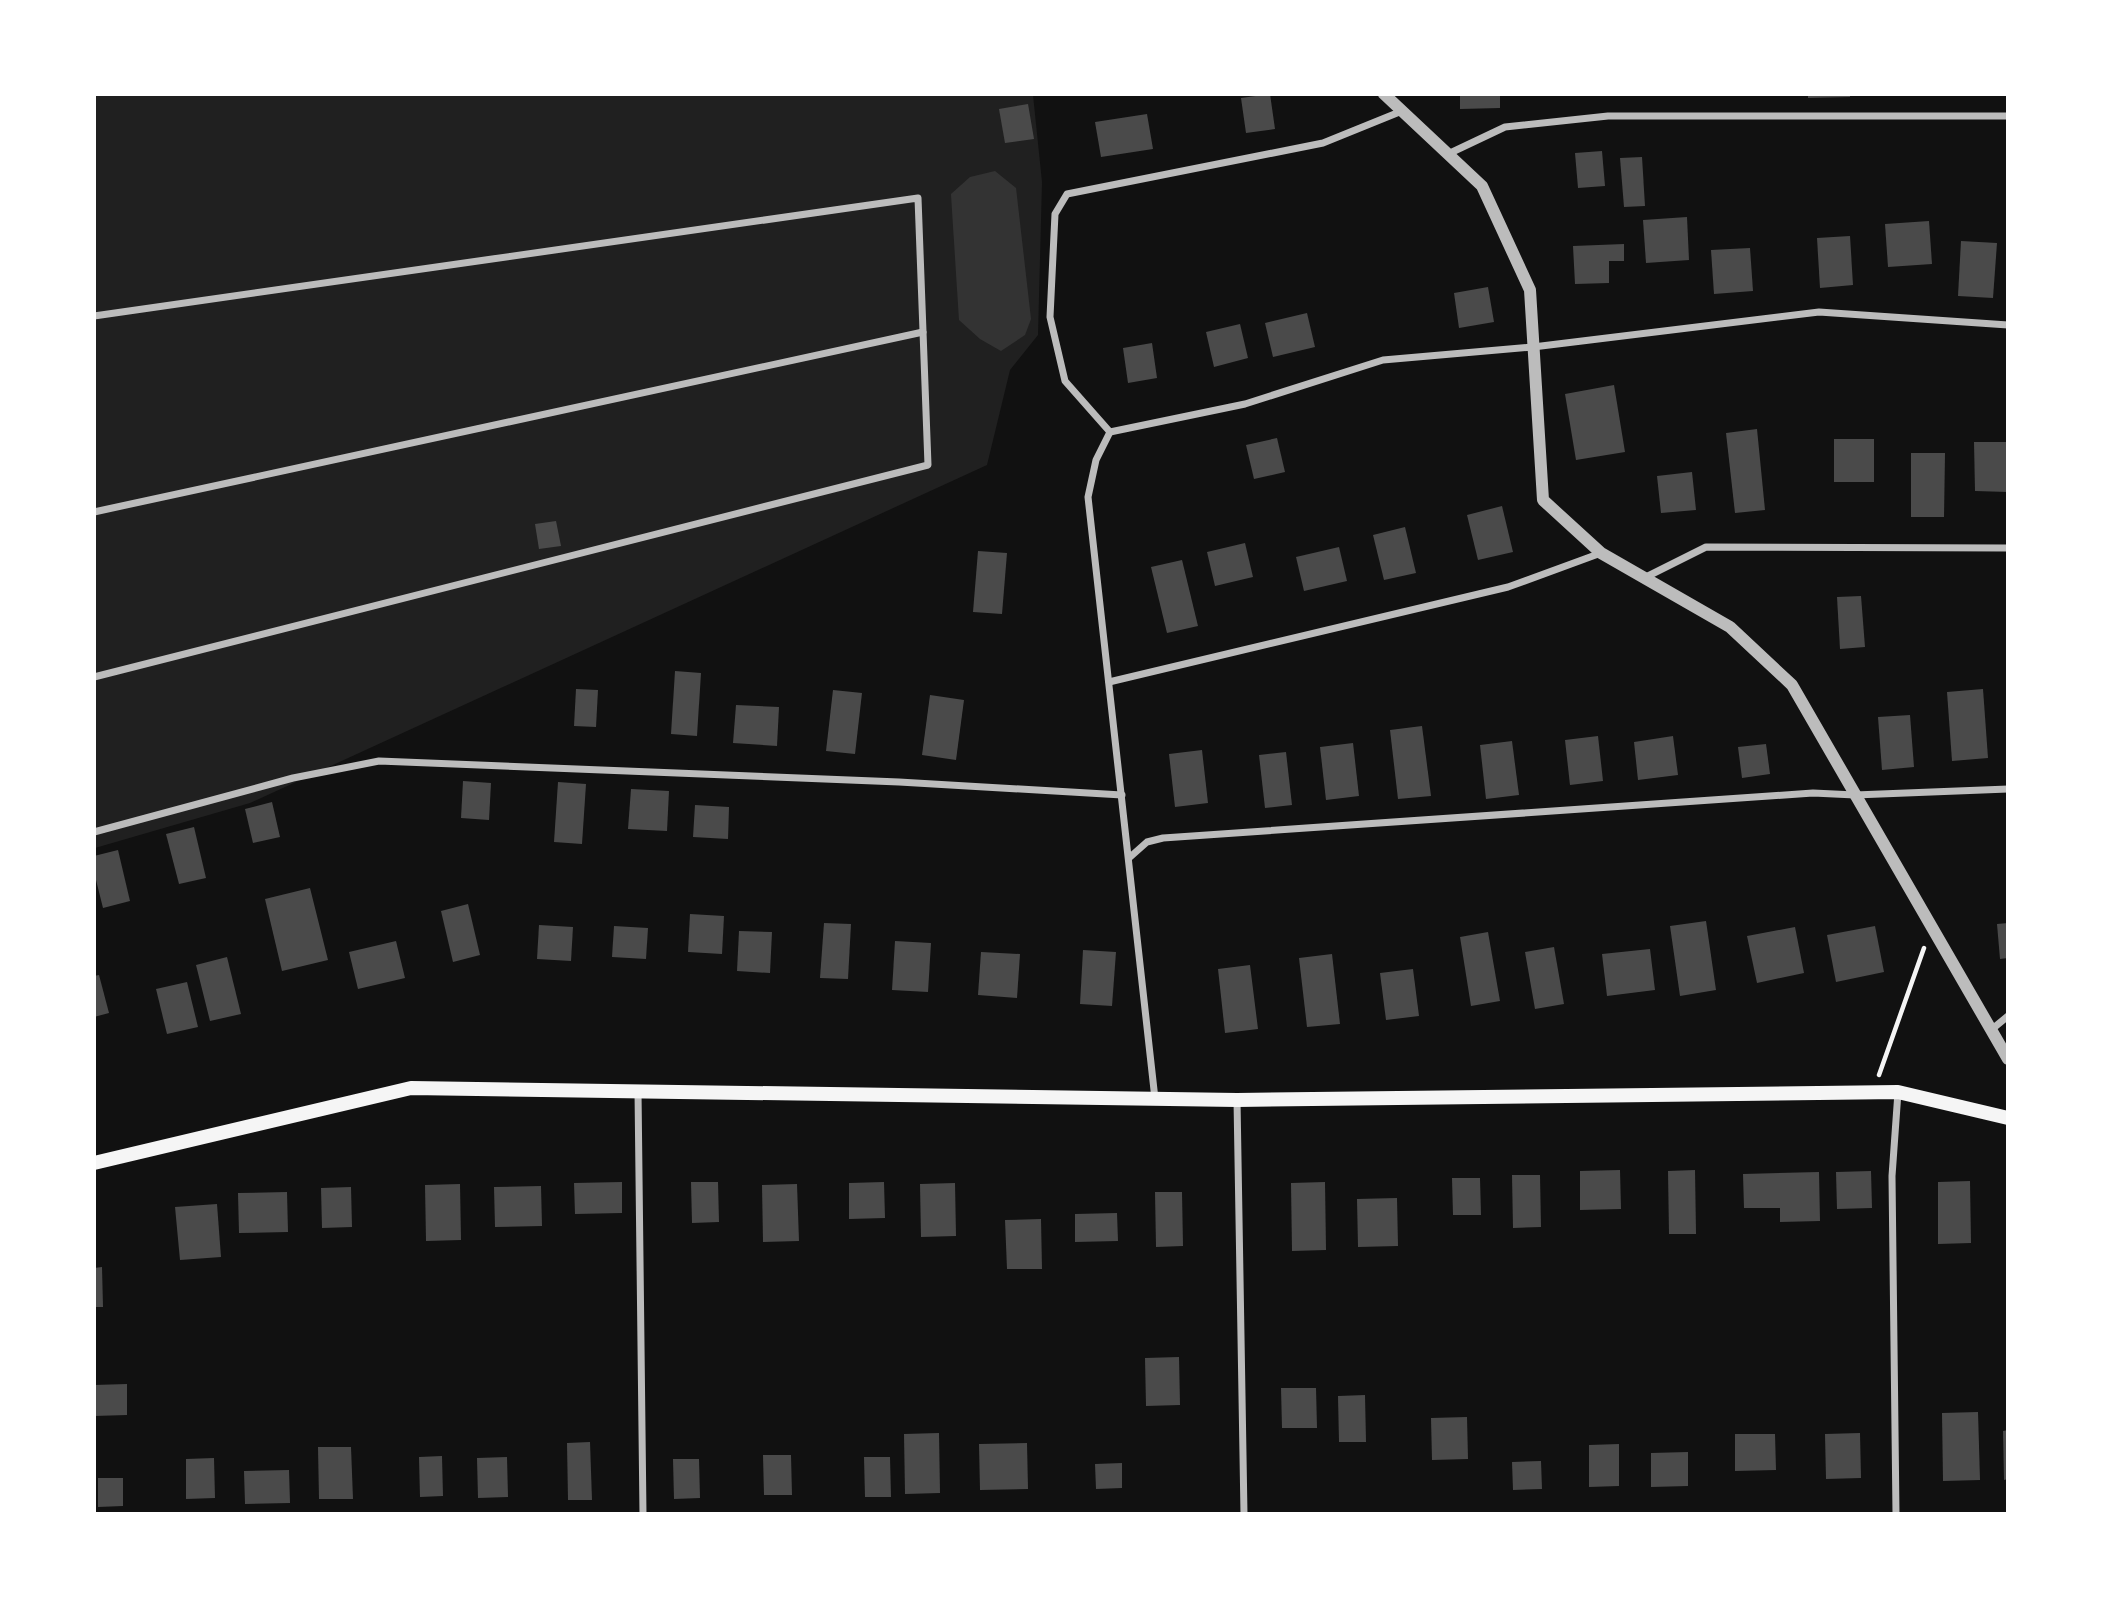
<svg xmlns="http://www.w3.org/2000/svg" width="2102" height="1608" viewBox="0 0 2102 1608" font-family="Roboto,sans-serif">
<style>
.green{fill:#202020}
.water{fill:#333}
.building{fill:#4a4a4a}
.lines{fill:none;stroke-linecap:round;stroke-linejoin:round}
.path{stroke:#f5f5f5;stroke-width:4.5}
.minor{stroke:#bcbcbc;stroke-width:7}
.tertiary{stroke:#bcbcbc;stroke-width:12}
.secondary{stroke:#f5f5f5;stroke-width:14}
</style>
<rect width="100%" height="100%" fill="#111"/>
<path class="green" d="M95,95H1033L1042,182L1038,335L1010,370L987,465L250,803L95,848Z"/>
<path class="water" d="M995,171L1016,188L1031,319L1025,335L1001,351L980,339L959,320L951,194L970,177Z"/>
<g class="building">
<path d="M1270,94L1275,129L1246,133L1241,98Z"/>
<path d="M1460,94H1500V108L1460,109Z"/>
<path d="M1808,94H1850V97L1808,98Z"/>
<path d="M1028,104L1034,139L1005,143L999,109Z"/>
<path d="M1147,114L1153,149L1101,157L1095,122Z"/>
<path d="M1602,151L1605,186L1578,188L1575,153Z"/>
<path d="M1642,157L1645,206L1624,207L1620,158Z"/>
<path d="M1687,217L1689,260L1646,263L1643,220Z"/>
<path d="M1929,221L1932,264L1888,267L1885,224Z"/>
<path d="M1850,236L1853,285L1820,288L1817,238Z"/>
<path d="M1961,241L1997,243L1993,298L1958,296Z"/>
<path d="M1624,244V261H1609V283L1575,284L1573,246Z"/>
<path d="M1750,248L1753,291L1714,294L1711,250Z"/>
<path d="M1488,287L1494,322L1459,328L1454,293Z"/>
<path d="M1307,313L1315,347L1273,357L1265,323Z"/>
<path d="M1240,324L1248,358L1214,367L1206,332Z"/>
<path d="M1152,343L1157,378L1128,383L1123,348Z"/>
<path d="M1614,385L1625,452L1576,460L1565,394Z"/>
<path d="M1757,429L1765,510L1735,513L1726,433Z"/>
<path d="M1277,438L1285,472L1254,479L1246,445Z"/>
<rect x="1834" y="439" width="40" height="43"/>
<path d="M1974,442H2008V492L1975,491Z"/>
<path d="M1911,453H1945L1944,517H1911Z"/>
<path d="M1692,472L1696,510L1661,513L1657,476Z"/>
<path d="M1502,506L1513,552L1478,560L1467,515Z"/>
<path d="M556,521L561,546L539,549L535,524Z"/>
<path d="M1405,527L1416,573L1384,580L1373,535Z"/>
<path d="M1245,543L1253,577L1215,586L1207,552Z"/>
<path d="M1339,547L1347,581L1304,591L1296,557Z"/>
<path d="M978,551L1007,553L1002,614L973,612Z"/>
<path d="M1182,560L1198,626L1167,633L1151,567Z"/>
<path d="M1861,596L1865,647L1840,649L1837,597Z"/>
<path d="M675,671L701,673L697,736L671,734Z"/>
<path d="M576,689L598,690L596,727L574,726Z"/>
<path d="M1983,689L1988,758L1952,761L1947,692Z"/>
<path d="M833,690L862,693L855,754L826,751Z"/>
<path d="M930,695L964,700L956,760L922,755Z"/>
<path d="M736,705L779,707L777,746L733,743Z"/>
<path d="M1910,715L1914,767L1882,770L1878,717Z"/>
<path d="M1422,726L1431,796L1398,799L1390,730Z"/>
<path d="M1598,736L1603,781L1570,785L1565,740Z"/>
<path d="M1673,736L1678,775L1638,780L1634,742Z"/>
<path d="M1512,741L1519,795L1486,799L1480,745Z"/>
<path d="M1353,743L1359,796L1326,800L1320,747Z"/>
<path d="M1766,744L1770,774L1742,778L1738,747Z"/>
<path d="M1202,750L1208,803L1175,807L1169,754Z"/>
<path d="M1286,752L1292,805L1265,808L1259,755Z"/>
<path d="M463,781L491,783L489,820L461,818Z"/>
<path d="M558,782L586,784L582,844L554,842Z"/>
<path d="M631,789L669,791L667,831L628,829Z"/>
<path d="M272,802L280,837L253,843L245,809Z"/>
<path d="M695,805L729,807L728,839L693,837Z"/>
<path d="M194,827L206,878L179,884L166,834Z"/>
<path d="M118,850L130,901L103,908L94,872V856Z"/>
<path d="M310,888L328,960L282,971L265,899Z"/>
<path d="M468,904L480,955L453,962L441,911Z"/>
<path d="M690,914L724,916L722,954L688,952Z"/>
<path d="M1706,921L1716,990L1680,996L1670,926Z"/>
<path d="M824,923L851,924L848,979L820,978Z"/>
<path d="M2008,923V958L2000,959L1997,924Z"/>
<path d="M539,925L573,927L571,961L537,959Z"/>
<path d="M614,926L648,928L646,959L612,957Z"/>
<path d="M1875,926L1884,972L1836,982L1827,935Z"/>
<path d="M1795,927L1804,973L1757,983L1747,936Z"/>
<path d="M739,931L772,932L770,973L737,971Z"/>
<path d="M1488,932L1500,1001L1471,1006L1460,937Z"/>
<path d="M396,941L405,978L358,989L349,952Z"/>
<path d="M895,941L931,943L928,992L892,990Z"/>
<path d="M1554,947L1564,1004L1535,1009L1525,952Z"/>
<path d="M1650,949L1655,990L1607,996L1602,954Z"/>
<path d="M1083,950L1116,952L1112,1006L1080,1004Z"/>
<path d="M981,952L1020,954L1017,998L978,995Z"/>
<path d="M1332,954L1340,1024L1307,1027L1299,958Z"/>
<path d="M227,957L241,1014L210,1021L196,965Z"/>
<path d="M1250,965L1258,1029L1225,1033L1218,969Z"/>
<path d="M1413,969L1419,1016L1386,1020L1380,973Z"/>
<path d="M99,975L109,1013L94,1017V976Z"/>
<path d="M187,982L198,1027L167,1034L156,989Z"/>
<path d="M1620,1170L1621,1209L1580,1210V1171Z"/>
<path d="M1695,1170L1696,1234H1669L1668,1171Z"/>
<path d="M1871,1171L1872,1208L1837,1209L1836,1172Z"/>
<path d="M1819,1172L1820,1221L1780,1222V1208H1744L1743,1174Z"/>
<path d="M1512,1175H1540L1541,1227L1513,1228Z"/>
<path d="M1452,1178H1480L1481,1215H1453Z"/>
<path d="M1970,1181L1971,1243L1938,1244V1182Z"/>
<path d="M622,1182V1213L575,1214L574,1183Z"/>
<path d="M691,1182H718L719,1222L692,1223Z"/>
<path d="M884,1182L885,1218L849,1219V1183Z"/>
<path d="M1325,1182L1326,1250L1292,1251L1291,1183Z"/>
<path d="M955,1183L956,1236L921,1237L920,1184Z"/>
<path d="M460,1184L461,1240L426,1241L425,1185Z"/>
<path d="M797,1184L799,1241L763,1242L762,1185Z"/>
<path d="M541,1186L542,1226L495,1227L494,1187Z"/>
<path d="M351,1187L352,1227L322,1228L321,1188Z"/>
<path d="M287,1192L288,1232L239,1233L238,1193Z"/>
<path d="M1155,1192H1182L1183,1246L1156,1247Z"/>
<path d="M1397,1198L1398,1246L1358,1247L1357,1199Z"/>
<path d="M217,1204L221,1257L180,1260L175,1207Z"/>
<path d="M1117,1213L1118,1241L1075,1242V1214Z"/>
<path d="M1041,1219L1042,1269H1007L1005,1220Z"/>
<path d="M102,1267L103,1307H94V1268Z"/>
<path d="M1179,1357L1180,1405L1146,1406L1145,1358Z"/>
<path d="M127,1384V1415L94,1416V1385Z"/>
<path d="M1281,1388H1316L1317,1428H1282Z"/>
<path d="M1365,1395L1366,1442H1339L1338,1396Z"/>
<path d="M1978,1412L1980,1480L1943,1481L1942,1413Z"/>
<path d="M1467,1417L1468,1459L1432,1460L1431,1418Z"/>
<path d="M2008,1430V1479L2004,1480L2003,1431Z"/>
<path d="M939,1433L940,1493L905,1494L904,1434Z"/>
<path d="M1860,1433L1861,1478L1826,1479L1825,1434Z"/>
<path d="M1735,1434H1775L1776,1470L1735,1471Z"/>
<path d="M590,1442L592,1500H568L567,1443Z"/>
<path d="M1027,1443L1028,1489L980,1490L979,1444Z"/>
<path d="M1619,1444V1486L1589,1487V1445Z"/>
<path d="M318,1447H351L353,1499H319Z"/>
<path d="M1688,1452V1486L1651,1487V1453Z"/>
<path d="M763,1455H791L792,1495H764Z"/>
<path d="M442,1456L443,1496L420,1497L419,1457Z"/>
<path d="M507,1457L508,1497L478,1498L477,1458Z"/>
<path d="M864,1457H890L891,1497H865Z"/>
<path d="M214,1458L215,1498L186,1499V1459Z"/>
<path d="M673,1459H699L700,1498L674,1499Z"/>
<path d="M1541,1461L1542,1489L1513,1490L1512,1462Z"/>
<path d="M1122,1463V1488L1096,1489L1095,1464Z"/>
<path d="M289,1470L290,1503L245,1504L244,1471Z"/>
<path d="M98,1478H123V1506L98,1507Z"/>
</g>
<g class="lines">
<path class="path" d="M1879,1075L1924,948"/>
<g class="minor">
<path d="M1448,154L1505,127L1608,116H2008"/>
<path d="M94,316L918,198L928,465L94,677"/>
<path d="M1110,432L1245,404L1383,360L1533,347L1819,312L2008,325"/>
<path d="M1110,432L1096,460L1088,497L1155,1099"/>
<path d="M1110,432L1065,381L1050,317L1055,214L1067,194L1323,143L1402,111"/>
<path d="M94,512L923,332"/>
<path d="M1644,578L1706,547L2008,548"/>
<path d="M1109,682L1508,587L1601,553"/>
<path d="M94,832L293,778L379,761L899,782L1122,795"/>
<path d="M1129,858L1147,842L1163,838L1813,793L1855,795L2008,789"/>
<path d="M1991,1030L2008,1016"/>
<path d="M638,1091L643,1514"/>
<path d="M1237,1100L1244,1514"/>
<path d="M1896,1514L1892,1176L1898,1092"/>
</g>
<path class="tertiary" d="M1384,94L1482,186L1530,290L1543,500L1601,553L1730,627L1792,685L2008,1059"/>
<path class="secondary" d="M94,1163L411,1088L1237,1100L1898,1092L2008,1118"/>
</g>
<rect width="2102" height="1608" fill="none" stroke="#ffffff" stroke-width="192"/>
</svg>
